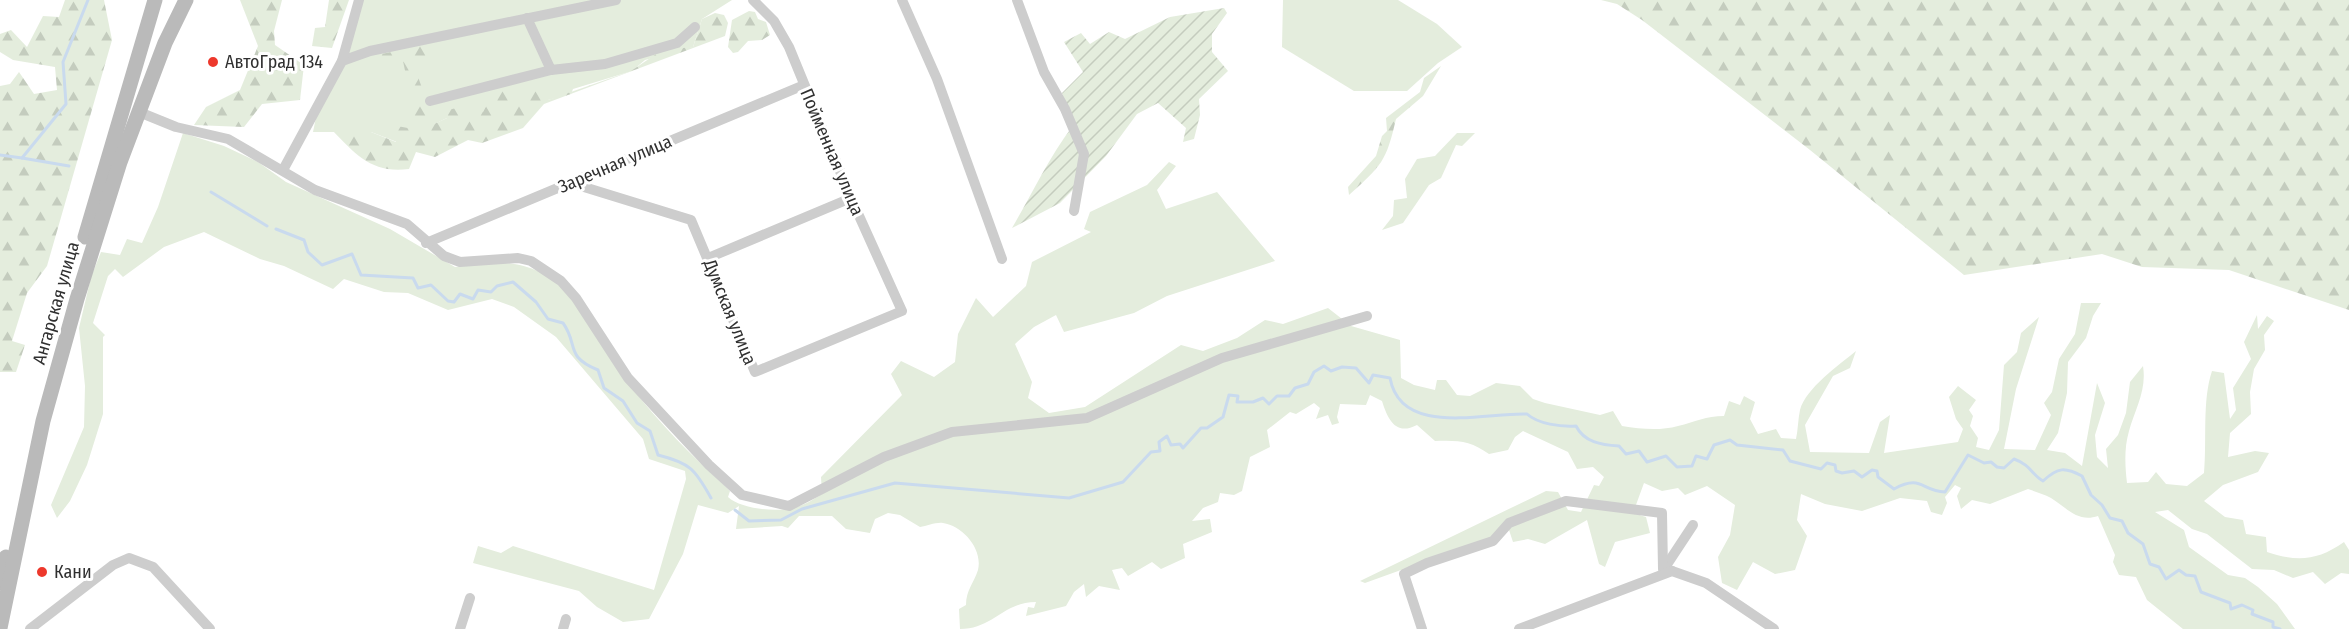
<svg xmlns="http://www.w3.org/2000/svg" width="2349" height="629" viewBox="0 0 2349 629" font-family="'Fira Sans Condensed',sans-serif">
<style>
.grass{fill:#e4eddd}
.forest{fill:url(#forest-firs)}
.garden{fill:url(#garden-furrows)}
.lines{fill:none;stroke-linecap:round;stroke-linejoin:round}
.stream{stroke:#c9daee;stroke-width:3}
.minor{stroke:#cdcdcd;stroke-width:10}
.secondary{stroke:#bababa;stroke-width:15}
.poi-dot{fill:#ed382c;stroke:#fff;stroke-width:2}
.labels{text-anchor:middle;dominant-baseline:central;stroke-width:6;stroke-linejoin:round;paint-order:stroke}
.poi-label{font-size:18px;fill:#303030;stroke:#fff;text-anchor:start}
.street-label{font-size:18px;fill:#303030;stroke:#fff}
</style>
<defs>
<pattern id="forest-firs" width="22" height="20" patternUnits="userSpaceOnUse" patternTransform="scale(1.5)"><rect width="22" height="20" fill="#e4eddd"/><path d="M5 1l3.5 6h-7zM16 11l3.5 6h-7z" fill="#c4ccbe"/></pattern>
<pattern id="garden-furrows" width="10" height="10" patternUnits="userSpaceOnUse" patternTransform="scale(1.5)"><rect width="10" height="10" fill="#e4eddd"/><path d="M-1 1l2-2M0 10L10 0M9 11l2-2" fill="none" stroke="#c4ccbe"/></pattern>
</defs>
<rect width="100%" height="100%" fill="#fff"/>
<g class="grass">
<path d="M363,0H732L702,19L693,47L645,60L632,71L573,89L571,94L548,100L532,95L483,112L447,118L397,142L371,132H313L322,88L337,62Z"/>
<path d="M1283,0H1398L1437,24L1462,47L1438,63L1407,91H1354L1282,47Z"/>
<path d="M183,133L224,146L258,162L286,182L390,229L455,267C487,263 511,258 540,272C576,288 608,357 633,389C660,424 691,455 724,485L730,491L728,497C741,509 777,513 796,507C805,505 814,499 822,494L821,477L902,395L891,374L901,361L934,377L955,362L958,334L976,298L993,317L1026,286L1032,262L1091,232L1084,229L1090,212L1147,185L1169,162L1176,166L1157,190L1166,209L1217,192L1275,261L1167,296L1134,313L1064,332L1056,315L1034,327L1015,344L1032,382L1028,398L1049,413L1085,407L1181,345L1203,351L1237,338L1265,320L1283,324L1328,308L1351,326L1400,340L1401,378L1414,385L1435,390L1437,380H1446L1457,395L1470,396L1496,383L1520,386L1533,399L1545,403L1600,415L1613,411L1622,426C1641,429 1660,431 1678,426C1695,422 1706,416 1724,416L1729,401L1740,405L1744,396L1755,402L1750,419L1758,434L1776,429L1781,438L1796,439C1798,430 1798,419 1800,410C1806,388 1839,365 1856,351L1850,368L1833,376L1805,425L1810,452L1869,453L1880,422L1890,415L1884,453L1958,442L1963,429L1956,419L1949,397L1958,386L1976,400L1969,410L1973,416L1970,426L1978,438L1976,447L1989,450L1999,430L2004,365L2017,352L2021,333L2039,317L2016,389L2004,449L2035,450L2051,415L2044,403L2052,392L2059,359L2075,334L2081,303H2101L2093,316L2086,338L2068,362L2067,393L2058,433L2047,450L2065,453L2082,466L2097,383L2105,403L2095,435L2097,457L2108,468L2106,449L2118,435L2126,413L2130,382L2143,366C2147,390 2135,409 2129,431C2124,448 2125,466 2127,483L2148,482L2156,472L2166,484L2187,486L2204,473C2207,439 2202,401 2212,371L2224,373L2230,419L2236,410L2233,388L2251,359L2244,342L2257,315L2258,329L2267,316L2274,321L2264,335L2265,350L2254,369L2250,392L2251,414L2230,433L2228,457L2255,451L2269,453L2258,472L2223,485L2204,501L2225,517L2243,520L2246,534L2266,537L2267,552C2297,562 2317,561 2344,542L2349,550V574L2341,573L2325,584L2313,572L2293,578L2274,570L2252,569L2207,534L2192,529L2168,510L2155,512L2184,530L2189,547L2228,575L2245,578L2258,587L2277,604L2295,629H2183L2147,600L2136,577L2119,575L2113,562L2115,555L2098,516C2078,523 2067,508 2051,498C2044,494 2036,492 2028,489L1990,504L1972,500L1961,509L1957,496L1961,488L1955,485L1945,497L1947,503L1942,515L1931,512L1927,501L1900,498L1862,511L1825,504L1801,494L1797,520L1807,536L1795,570L1775,574L1753,562L1737,590L1722,583L1718,557L1730,535L1735,505L1707,486L1685,495L1678,488L1662,491L1644,483L1633,513L1646,517L1650,533L1615,542L1605,567L1599,564L1587,520L1545,544L1528,539L1513,542L1508,527L1493,541L1413,570H1401L1365,583L1360,581L1546,491L1558,492L1568,510L1581,512L1594,485L1599,486L1604,477L1593,467L1577,469L1568,452L1523,431L1515,437L1508,450L1489,454C1471,441 1458,440 1435,441L1417,425C1396,436 1388,420 1382,401L1370,395L1366,405L1340,404L1337,417L1339,423L1332,425L1328,415L1316,419L1320,408L1314,403L1296,414L1290,412L1267,430L1270,447L1250,457L1242,491L1234,495L1220,493L1218,502L1203,508L1192,521L1210,519L1212,532L1183,544L1185,558L1161,569L1152,562L1128,576L1122,568L1112,570L1120,590L1099,586L1086,597L1084,584L1074,592L1066,606L1026,616L1028,607L1034,608L1036,602C1003,602 993,629 960,629L959,609L966,605C966,590 974,583 978,570C983,549 963,526 943,523C936,522 927,526 920,527L900,515L888,513L875,519L870,533L846,529L832,516H799L788,528L782,526L736,529L739,506L728,513L698,505L683,554L649,619L623,622L597,607L579,591L473,563L478,546L501,553L513,546L654,590L686,479L685,471L649,459L643,439L556,337L514,307L492,299L448,310L408,293L384,292L344,279L333,289L284,266L260,259L204,232L164,247L123,277L115,269L108,276L93,323L105,335L103,337V414L87,465L70,501L57,518L51,505L84,427L85,386L79,328L91,277L101,252L120,255L127,239L142,243L158,207Z"/>
<path d="M1457,133H1475L1462,146L1456,145L1441,178L1429,185L1403,223L1382,230L1393,216L1394,200L1407,198L1405,179L1417,159L1435,156Z"/>
</g>
<g class="forest">
<path d="M65,0H104L112,40L47,266L27,293L12,341L25,345L16,372H0V86L10,84L19,72L34,94L57,90L55,67L13,60L0,52V34L11,30L27,47L43,16L59,17Z"/>
<path d="M240,0H282L274,31L275,45L304,65L300,100L262,104L244,127L194,125L206,107L240,90L258,46Z"/>
<path d="M329,0H349L332,48L312,46L315,28L325,27Z"/>
<path d="M1601,0H2349V310L2229,270L2142,267L2102,254L1964,275L1810,150L1642,20L1617,4Z"/>
<path d="M749,11L755,12L758,19L766,22L770,35L762,40L748,41L738,52L733,53L728,47L732,20Z"/>
<path d="M715,13L724,15L728,23L725,36L544,104L523,128L482,143L468,140L435,157L416,152L409,169C373,174 356,155 333,131L371,132L396,142L397,126L413,129L416,123L403,61H393L389,72L383,73L377,55L433,43L437,59L422,65L417,74L422,88L421,100L429,106L434,124L447,118L448,110L473,104L483,112L493,93L519,86L532,94L533,79L545,76L548,100L631,71L662,50L693,47L702,19Z"/>
<path d="M1441,66L1423,96L1396,119C1386,162 1382,165 1349,195L1348,187L1376,156L1382,136L1387,131L1386,118L1420,92L1424,78Z"/>
</g>
<path class="garden" d="M1224,8L1227,13L1212,34V52L1228,71L1199,99L1200,115L1194,139L1183,142L1186,128L1158,103L1137,114L1106,156L1060,203L1012,228C1032,194 1048,159 1072,127L1062,93L1083,72L1064,42L1081,33L1090,44L1109,32L1125,39L1170,17Z"/>
<g class="lines">
<g class="stream">
<path d="M0,155L22,158L66,104L63,62L88,0"/>
<path d="M22,158L69,166"/>
<path d="M211,192L267,226"/>
<path d="M276,229L304,240L308,252L322,265L352,254L361,275L413,278L418,288L431,285L448,301L454,302L460,294L473,299L478,290L491,292L497,286L513,282L536,302L548,319L563,323C579,345 564,356 598,370L604,388L623,401L637,423L650,431L658,455C690,463 695,469 711,498"/>
<path d="M735,510L749,521L781,520L802,509L895,483L1069,498L1123,482L1151,452L1160,451L1159,442L1167,436L1171,445L1180,444L1183,448L1201,428H1207L1223,417L1229,395L1238,396L1237,402H1253L1263,398L1269,404L1277,396H1289L1295,388L1308,384L1314,372L1324,366L1331,371L1342,367L1356,368L1369,383L1373,375L1390,378C1401,438 1486,412 1527,414C1538,424 1561,427 1576,426C1584,442 1601,445 1619,446L1626,454L1639,451L1647,462L1666,456L1677,467L1692,466L1696,456L1707,459L1714,445L1730,440L1737,445L1783,450L1790,461L1821,469L1827,463L1835,465L1836,471L1842,473L1854,471L1862,477L1872,470L1877,471L1878,477L1894,489C1922,474 1921,491 1945,492L1968,455L1984,463L1991,462L1997,467L2004,468L2014,459C2031,465 2032,475 2043,481C2058,467 2065,467 2082,476L2091,495L2102,505L2110,518L2122,521L2128,533L2143,544L2150,564L2159,567L2166,579L2179,570L2186,575L2195,576L2201,592L2230,603L2231,609L2242,605L2253,610L2252,614L2273,622V627L2280,629"/>
</g>
<g class="minor">
<path d="M902,0L937,79L1002,259"/>
<path d="M1017,0L1044,72L1065,109L1084,154L1074,211"/>
<path d="M527,18L551,70"/>
<path d="M342,61L370,51L616,0"/>
<path d="M430,101L551,70L605,64L677,43L695,27"/>
<path d="M139,112L176,127L228,139L315,190L407,224L444,256L460,262L518,258L531,261L561,281L576,298L628,378L709,465L742,495L789,506L884,457L952,432L1087,418L1222,358L1367,316"/>
<path d="M283,170L342,61L359,0"/>
<path d="M571,183L691,220L755,372L902,311L851,198L789,47L774,21L753,0"/>
<path d="M426,243L804,85"/>
<path d="M708,258L851,198"/>
<path d="M1664,569L1693,525"/>
<path d="M30,629L113,565L129,558L153,567L210,629"/>
<path d="M460,629L470,598"/>
<path d="M563,629L566,619"/>
<path d="M1422,629L1404,574L1427,563L1493,541L1509,523L1566,501L1662,513L1663,569L1672,571"/>
<path d="M1519,629L1672,571L1706,583L1774,629"/>
</g>
<g class="secondary">
<path d="M85,237L155,0"/>
<path d="M0,583L6,557"/>
<path d="M0,628L43,421L77,299L120,162L165,43L186,0"/>
</g>
</g>
<g class="poi-dot">
<circle cx="213" cy="62" r="6"/>
<circle cx="42" cy="572" r="6"/>
</g>
<g class="labels">
<g class="poi-label">
<text x="225" y="62">АвтоГрад 134</text>
<text x="54" y="572">Кани</text>
</g>
<g class="street-label">
<text transform="translate(832 152) rotate(67)">Пойменная улица</text>
<text transform="translate(615 164) rotate(-23)">Заречная улица</text>
<text transform="translate(56 303) rotate(-74)">Ангарская улица</text>
<text transform="translate(730 312) rotate(68)">Думская улица</text>
</g>
</g>
</svg>
